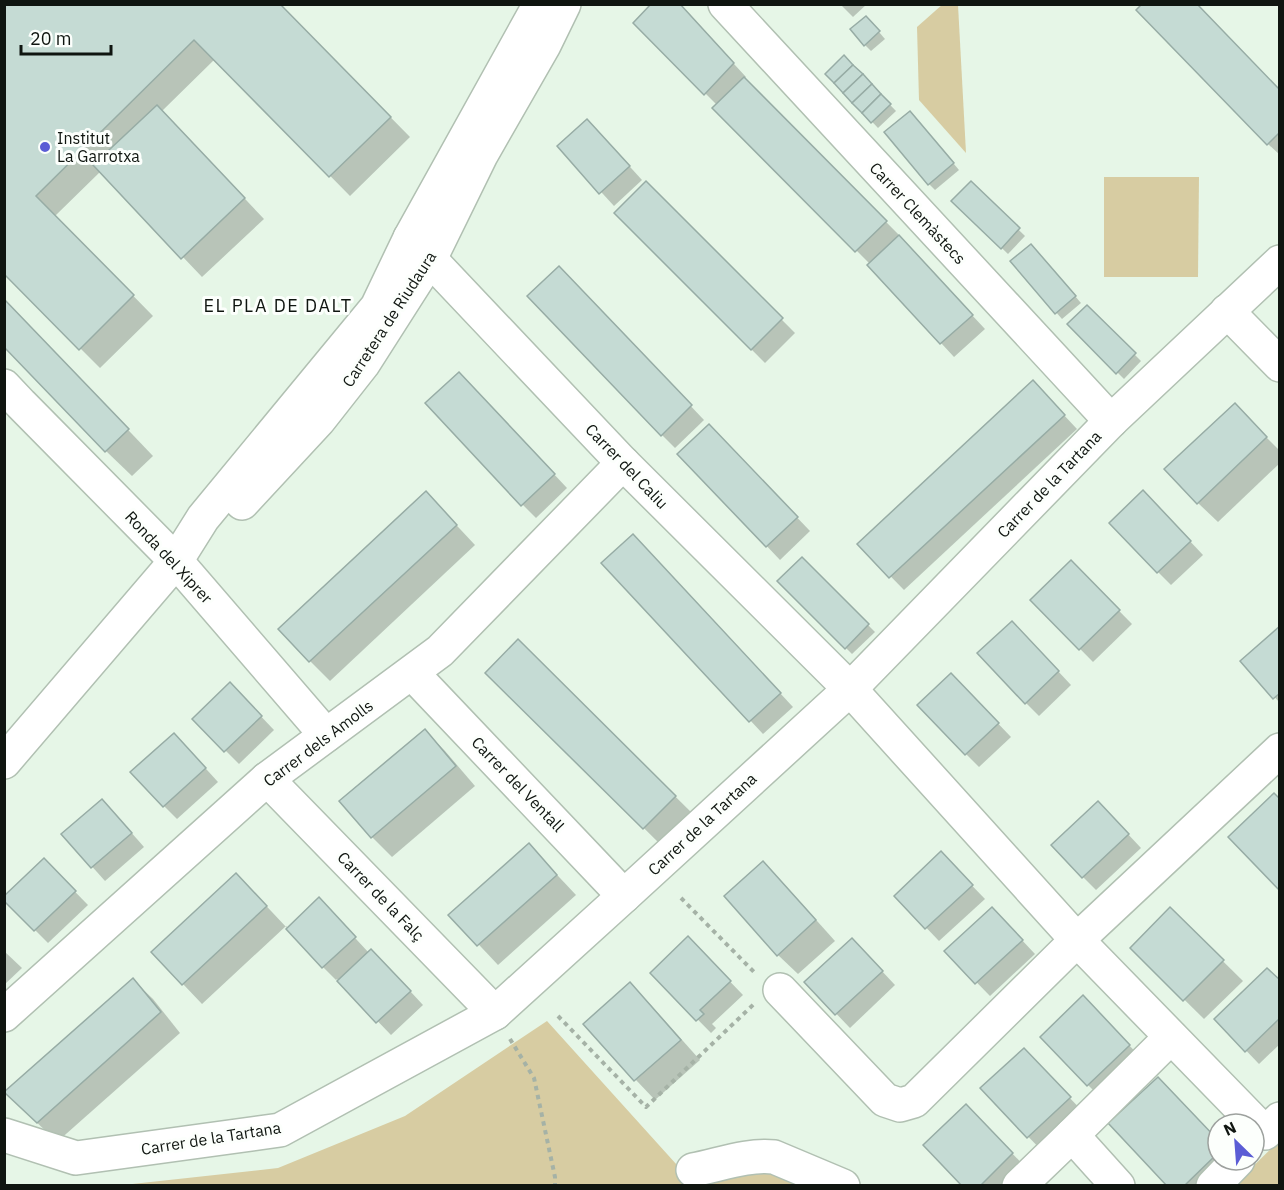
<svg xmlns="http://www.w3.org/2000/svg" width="1284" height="1190" viewBox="0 0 1284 1190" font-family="'IBM Plex Sans',sans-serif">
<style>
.green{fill:#d7cca2}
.shadow{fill:#0003}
.building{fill:#c5dbd4;stroke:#97aca5;stroke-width:1.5}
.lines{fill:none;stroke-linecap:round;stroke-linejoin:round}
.minor-casing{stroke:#b1c0b2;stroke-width:36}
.path{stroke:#a5b2a6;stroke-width:4;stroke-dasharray:4.5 4.5;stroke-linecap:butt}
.minor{stroke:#fff;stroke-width:33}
.poi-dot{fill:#5b5dd5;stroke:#fcfffc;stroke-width:2}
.labels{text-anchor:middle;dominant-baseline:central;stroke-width:6;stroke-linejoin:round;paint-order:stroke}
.poi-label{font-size:16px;fill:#0f1510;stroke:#fcfffc;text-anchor:start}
.street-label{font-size:16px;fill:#0f1510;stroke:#fcfffc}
.neighbourhood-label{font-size:18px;letter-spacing:1.5px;fill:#0f1510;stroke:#fcfffc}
</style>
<rect width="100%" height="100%" fill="#e6f6e7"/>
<g class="green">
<path d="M943,4L958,5L966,153L919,100L917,27Z"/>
<path d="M1104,177H1199L1198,277H1104Z"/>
<path d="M547,1021L686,1175L788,1159L854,1186H114L278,1168L405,1116Z"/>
<path d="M1279,1141V1185H1234Z"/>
</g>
<g class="shadow">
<path d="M4,4H279L410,137L350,196L215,59L162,111L264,219L202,277L101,171L55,216L153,316L100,368L4,272Z"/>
<path d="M679,4L746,77L744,79L899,235L898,236L985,329L954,357L869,265L870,264L714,108L717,105L635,23Z"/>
<path d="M840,4H867L853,17Z"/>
<path d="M872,24L885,39L871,51L865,45Z"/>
<path d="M844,57L896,111L878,128L827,74Z"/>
<path d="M1280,91V155L1268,144Z"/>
<path d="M916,119L959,170L935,190L929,184Z"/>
<path d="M600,134L642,180L614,206L559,146Z"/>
<path d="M646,183L795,333L765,363L616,213Z"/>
<path d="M971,183L1025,236L1008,254L953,201Z"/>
<path d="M1037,252L1081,303L1062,319L1012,262Z"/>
<path d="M572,281L704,420L675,448L662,435Z"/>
<path d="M4,300L153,456L132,476L106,451Z"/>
<path d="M1087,307L1141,361L1124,379L1069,324Z"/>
<path d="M472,387L567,488L536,518L523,505Z"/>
<path d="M1046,396L1077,429L904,590L859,544Z"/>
<path d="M1254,425L1280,451V463L1218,522L1198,503Z"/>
<path d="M722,439L810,531L780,560L679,454Z"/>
<path d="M1156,505L1203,555L1171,585L1158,572Z"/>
<path d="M445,513L475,545L330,681L310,661Z"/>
<path d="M646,549L793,707L763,734L603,563Z"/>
<path d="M802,559L875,632L852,654L779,581Z"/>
<path d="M1071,562L1132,624L1093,662L1032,600Z"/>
<path d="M1280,628V703L1242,661Z"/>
<path d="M1025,636L1071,685L1039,716L1026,703Z"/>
<path d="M518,641L695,816L664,848L487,673Z"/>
<path d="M230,684L274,730L239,764L194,719Z"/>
<path d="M964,688L1011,737L979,767L966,754Z"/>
<path d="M425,731L445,751L475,786L392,857L372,837Z"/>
<path d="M187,748L218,782L177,819L164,806Z"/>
<path d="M115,814L144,847L105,881L63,834Z"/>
<path d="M1111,816L1141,848L1096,890L1083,877Z"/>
<path d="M529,845L576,895L498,965L451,915Z"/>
<path d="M44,860L88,905L48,943L4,899Z"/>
<path d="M763,863L783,883L835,941L798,974L778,955Z"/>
<path d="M954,867L985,899L939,941L896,896Z"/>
<path d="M256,895L288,929L332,913L369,953L385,964L423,1005L391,1035L337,979L336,980L323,967L286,926L202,1004L183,984Z"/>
<path d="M1170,909L1243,981L1204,1019L1132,948Z"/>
<path d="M1005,922L1035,954L990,996L946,951Z"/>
<path d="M688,938L743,995L712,1024L716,1028L711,1033L652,973Z"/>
<path d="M4,951L22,968L4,985Z"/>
<path d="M865,953L895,985L850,1028L806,982Z"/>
<path d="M133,980L153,999L180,1033L57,1142L26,1112Z"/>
<path d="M1280,982V1044L1259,1064L1216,1019Z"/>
<path d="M630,984L650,1004L700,1060L655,1100L636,1080L585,1024Z"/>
<path d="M1102,1017L1149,1066L1107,1104L1088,1085Z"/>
<path d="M1043,1070L1089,1118L1048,1157L982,1089Z"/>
<path d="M986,1126L1032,1174L1020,1186H964Z"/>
<path d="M1218,1141V1160L1224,1186H1169Z"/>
</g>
<g class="building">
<path d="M4,4H280L391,117L329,177L194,40L36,196L134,295L79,350L4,274Z"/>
<path d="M651,4H680L734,63L704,95L633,23Z"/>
<path d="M1142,4H1197L1280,90V132L1267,145L1136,10Z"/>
<path d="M866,16L880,31L864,46L850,29Z"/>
<path d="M844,55L853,65L834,83L825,74Z"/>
<path d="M853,65L863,74L843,93L834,83Z"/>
<path d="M863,74L872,84L852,103L843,93Z"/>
<path d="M744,77L887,221L855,252L712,108Z"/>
<path d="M872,84L881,94L862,113L852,103Z"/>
<path d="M881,94L891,104L871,123L862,113Z"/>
<path d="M157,105L245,198L181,259L93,165Z"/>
<path d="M910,111L954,163L928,185L884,132Z"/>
<path d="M587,119L630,166L599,194L557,146Z"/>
<path d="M646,181L783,318L751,350L614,213Z"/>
<path d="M971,181L1020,228L1001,249L951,201Z"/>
<path d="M899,235L973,315L940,344L867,265Z"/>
<path d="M1031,244L1076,296L1055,314L1010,261Z"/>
<path d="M559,266L692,405L661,436L527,296Z"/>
<path d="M4,299L129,429L105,452L4,347Z"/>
<path d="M1087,305L1136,353L1116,374L1067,324Z"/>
<path d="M459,372L555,474L521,506L425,403Z"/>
<path d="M1033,380L1065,415L889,578L857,544Z"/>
<path d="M1235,403L1267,437L1197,504L1164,469Z"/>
<path d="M709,424L798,517L766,547L677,454Z"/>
<path d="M1143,490L1191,541L1157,573L1109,523Z"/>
<path d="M426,491L457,525L309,662L278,629Z"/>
<path d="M633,534L781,693L749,722L601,563Z"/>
<path d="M802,557L869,624L845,649L777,581Z"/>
<path d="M1071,560L1120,610L1079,650L1030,600Z"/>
<path d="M1012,621L1059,671L1025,704L977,653Z"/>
<path d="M1280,626V693L1273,699L1240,661Z"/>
<path d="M518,639L676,796L643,829L485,673Z"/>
<path d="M951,673L999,723L965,755L917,705Z"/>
<path d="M230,682L262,716L224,752L192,719Z"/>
<path d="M425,729L456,766L371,838L339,801Z"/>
<path d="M174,733L206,768L163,807L130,772Z"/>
<path d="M1274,793L1280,799V891L1228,837Z"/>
<path d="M102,799L132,833L91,868L61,834Z"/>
<path d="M1098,801L1129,834L1082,878L1051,845Z"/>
<path d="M529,843L557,875L477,946L448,915Z"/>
<path d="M941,851L973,885L925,929L894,896Z"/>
<path d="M44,858L76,891L34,931L4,901V896Z"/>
<path d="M763,861L816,920L777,956L724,896Z"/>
<path d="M236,873L267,906L182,985L151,952Z"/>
<path d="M319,897L356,937L322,968L286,929Z"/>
<path d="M992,907L1023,940L975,984L944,951Z"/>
<path d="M1170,907L1224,960L1183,1001L1130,948Z"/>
<path d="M688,936L731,981L700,1010L704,1014L696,1021L650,973Z"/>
<path d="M852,938L883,971L835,1015L804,982Z"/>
<path d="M371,949L411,991L376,1023L337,981Z"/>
<path d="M1267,968L1280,980V1018L1245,1052L1214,1019Z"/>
<path d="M133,978L161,1012L37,1123L4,1092Z"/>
<path d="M630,982L681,1040L634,1081L583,1024Z"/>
<path d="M1083,995L1130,1045L1087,1086L1040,1037Z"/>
<path d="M1024,1048L1071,1097L1027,1138L980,1088Z"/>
<path d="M1158,1077L1218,1140V1153L1184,1186H1167L1108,1123Z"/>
<path d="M966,1104L1013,1153L980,1186H962L923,1145Z"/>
</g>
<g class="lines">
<g class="minor-casing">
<g id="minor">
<path d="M725,4L1111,421"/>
<path d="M410,238L623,463L850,689L1077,940L1265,1133L1280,1119"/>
<path d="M1227,311L1280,365"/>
<path d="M4,386L21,404L176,561L326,735"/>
<path d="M242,503L319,420L363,364L430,259L481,155L544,45L564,4"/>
<path d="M412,673L624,896"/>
<path d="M4,762L176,561L203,518L377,307L410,238L540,4"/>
<path d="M267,779L495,1013"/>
<path d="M780,990L885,1100L900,1105L914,1101L1077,940L1280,750"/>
<path d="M4,1015L267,779L440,651L623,463"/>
<path d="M4,1135L76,1158L280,1130L495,1013L624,896L850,689L1111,421L1280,262"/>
<path d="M1072,1135L1118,1186"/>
<path d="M693,1170C719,1165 748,1154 774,1157L843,1186"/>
<path d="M1019,1186L1072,1135L1171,1037"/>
<path d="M1213,1186L1238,1160"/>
</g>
</g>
<g class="path">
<path d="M681,898L755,973"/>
<path d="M558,1016L646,1107L754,1004"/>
<path d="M510,1039L534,1078L555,1177V1186"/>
</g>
<use href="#minor" class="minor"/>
</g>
<circle class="poi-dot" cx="45" cy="147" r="6"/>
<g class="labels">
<g class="poi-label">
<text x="57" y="138">Institut<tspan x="57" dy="18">La Garrotxa</tspan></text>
</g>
<g class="street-label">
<text transform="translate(918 213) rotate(47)">Carrer Clemàstecs</text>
<text transform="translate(389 319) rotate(-57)">Carretera de Riudaura</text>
<text transform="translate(627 466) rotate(46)">Carrer del Caliu</text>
<text transform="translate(1049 484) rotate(-46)">Carrer de la Tartana</text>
<text transform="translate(169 557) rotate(47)">Ronda del Xiprer</text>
<text transform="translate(318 743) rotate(-37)">Carrer dels Amolls</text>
<text transform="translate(518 784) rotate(46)">Carrer del Ventall</text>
<text transform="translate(702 824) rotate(-43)">Carrer de la Tartana</text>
<text transform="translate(381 896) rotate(46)">Carrer de la Falç</text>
<text transform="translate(211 1138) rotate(-9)">Carrer de la Tartana</text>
</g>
<g class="neighbourhood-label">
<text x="278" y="305">EL PLA DE DALT</text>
</g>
</g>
<rect width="1284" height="1190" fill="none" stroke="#0f1510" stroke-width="12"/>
<g transform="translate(1236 1142) rotate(335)"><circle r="28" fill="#fcfffc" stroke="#9da19e" stroke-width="1.5"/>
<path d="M0-4.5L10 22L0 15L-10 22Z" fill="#5b5dd5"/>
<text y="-9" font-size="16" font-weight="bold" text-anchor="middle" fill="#0f1510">N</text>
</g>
<path d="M21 45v9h90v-9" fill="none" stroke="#0f1510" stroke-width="3"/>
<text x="30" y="45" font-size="18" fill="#0f1510" stroke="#fcfffc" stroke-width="4.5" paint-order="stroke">20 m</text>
</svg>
